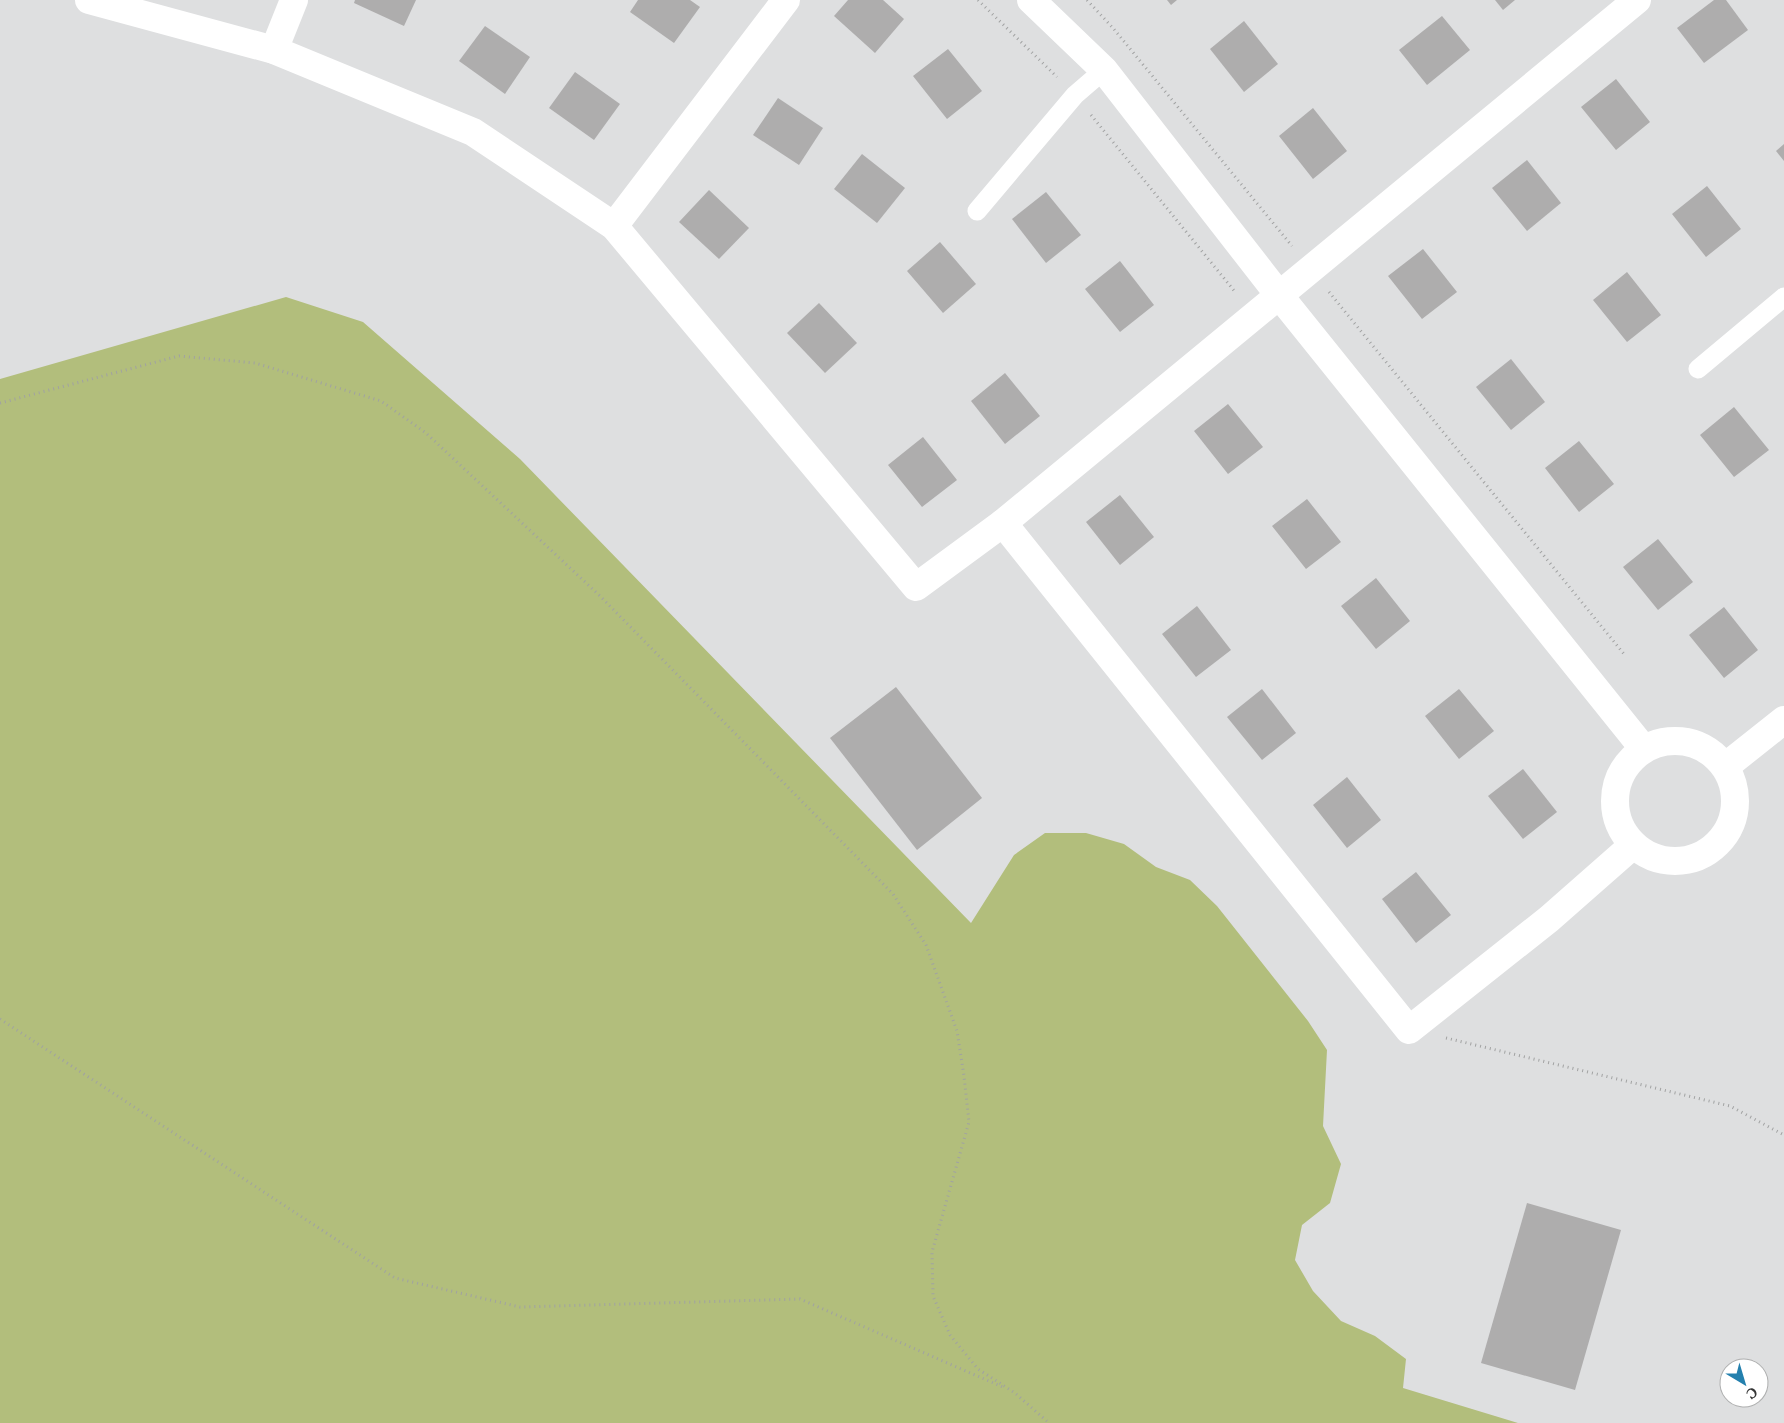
<svg xmlns="http://www.w3.org/2000/svg" width="1784" height="1423" viewBox="0 0 1784 1423" font-family="Lora,serif">
<style>
.green{fill:#b2be7c}
.building{fill:#aeadad}
.lines{fill:none;stroke-linecap:round;stroke-linejoin:round}
.path{stroke:#a1a2a2;stroke-width:3;stroke-dasharray:1 4;stroke-linecap:butt}
.lane{stroke:#fff;stroke-width:19}
.street{stroke:#fff;stroke-width:28}
</style>
<rect width="100%" height="100%" fill="#dedfe0"/>
<path class="green" d="M286,297L363,322L520,459L971,923L1014,855L1045,833H1086L1124,844L1156,867L1190,880L1217,906L1308,1021L1327,1050L1323,1126L1341,1164L1330,1203L1302,1225L1295,1260L1313,1291L1341,1321L1375,1336L1406,1359L1403,1388L1518,1423H0V379Z"/>
<g class="building">
<path d="M355,0H416L404,26L354,3Z"/>
<path d="M638,0H690L700,7L674,43L630,12Z"/>
<path d="M848,0H883L904,19L875,53L834,16Z"/>
<path d="M1167,0H1177L1171,5Z"/>
<path d="M1495,0H1515L1503,10Z"/>
<path d="M1714,0H1726L1748,30L1704,63L1677,28Z"/>
<path d="M1442,16L1470,50L1427,85L1399,50Z"/>
<path d="M1244,21L1278,64L1244,92L1210,49Z"/>
<path d="M485,26L530,57L505,94L459,61Z"/>
<path d="M948,49L982,91L947,119L913,76Z"/>
<path d="M575,72L620,104L594,140L549,108Z"/>
<path d="M1616,79L1650,122L1616,150L1581,107Z"/>
<path d="M778,98L823,128L799,165L753,135Z"/>
<path d="M1313,108L1347,151L1313,179L1279,136Z"/>
<path d="M1784,144V161L1776,151Z"/>
<path d="M862,154L905,188L877,223L834,189Z"/>
<path d="M1527,160L1561,203L1527,231L1492,188Z"/>
<path d="M1707,186L1741,229L1706,257L1672,214Z"/>
<path d="M709,190L749,228L719,259L679,222Z"/>
<path d="M1046,192L1081,235L1046,263L1012,219Z"/>
<path d="M940,242L976,284L943,313L907,271Z"/>
<path d="M1423,249L1457,292L1422,319L1388,276Z"/>
<path d="M1120,261L1154,305L1120,332L1085,289Z"/>
<path d="M1627,272L1661,315L1627,342L1593,300Z"/>
<path d="M819,303L857,343L825,373L787,333Z"/>
<path d="M1511,359L1545,402L1511,430L1476,387Z"/>
<path d="M1005,373L1040,416L1005,444L971,401Z"/>
<path d="M1228,404L1263,447L1228,474L1194,431Z"/>
<path d="M1734,407L1769,450L1734,477L1700,435Z"/>
<path d="M923,437L957,480L922,507L888,465Z"/>
<path d="M1579,441L1614,484L1579,512L1545,468Z"/>
<path d="M1120,495L1154,537L1120,565L1086,522Z"/>
<path d="M1307,499L1341,542L1306,569L1272,526Z"/>
<path d="M1658,539L1693,582L1658,610L1623,567Z"/>
<path d="M1376,578L1410,621L1376,649L1341,606Z"/>
<path d="M1197,606L1231,650L1196,677L1162,634Z"/>
<path d="M1724,607L1758,650L1724,678L1689,635Z"/>
<path d="M896,687L982,798L917,850L830,738Z"/>
<path d="M1262,689L1296,733L1262,760L1227,717Z"/>
<path d="M1459,689L1494,731L1459,759L1425,716Z"/>
<path d="M1523,769L1557,812L1523,839L1488,796Z"/>
<path d="M1347,777L1381,820L1347,848L1313,805Z"/>
<path d="M1416,872L1451,915L1416,943L1382,899Z"/>
<path d="M1527,1203L1621,1230L1575,1390L1481,1363Z"/>
</g>
<g class="lines">
<g class="path">
<path d="M978,0L1057,77"/>
<path d="M1087,0L1113,28L1292,246"/>
<path d="M1091,115L1236,293"/>
<path d="M1329,292L1624,654"/>
<path d="M0,403L179,356L255,363L381,401L426,433L600,596L893,894L926,945L957,1031L964,1076L969,1122L932,1252L933,1296L950,1335L978,1369L1015,1393L1049,1423"/>
<path d="M0,1019L395,1278L520,1307L800,1299L1005,1388"/>
<path d="M1446,1038L1730,1106L1784,1135"/>
</g>
<g class="lane">
<path d="M977,211L1075,95L1104,70"/>
<path d="M1698,369L1784,297"/>
</g>
<g class="street">
<path d="M89,0L274,50L473,132L614,226L916,587L1003,523L1637,0"/>
<path d="M1031,0L1104,70L1279,295L1643,748"/>
<path d="M274,50L294,0"/>
<path d="M614,226L786,0"/>
<path d="M1003,523L1409,1030L1549,919L1632,846"/>
<circle cx="1675" cy="801" r="60"/>
<path d="M1726,766L1784,720"/>
</g>
</g>
<g transform="translate(1744 1383) rotate(142)"><circle r="24" fill="#ffffff" stroke="#aeafaf"/>
<path d="M0-4L9 19L0 12L-9 19Z" fill="#2480ae"/>
<text y="-8" font-size="14" font-weight="bold" text-anchor="middle" fill="#353636">С</text>
</g>
</svg>
